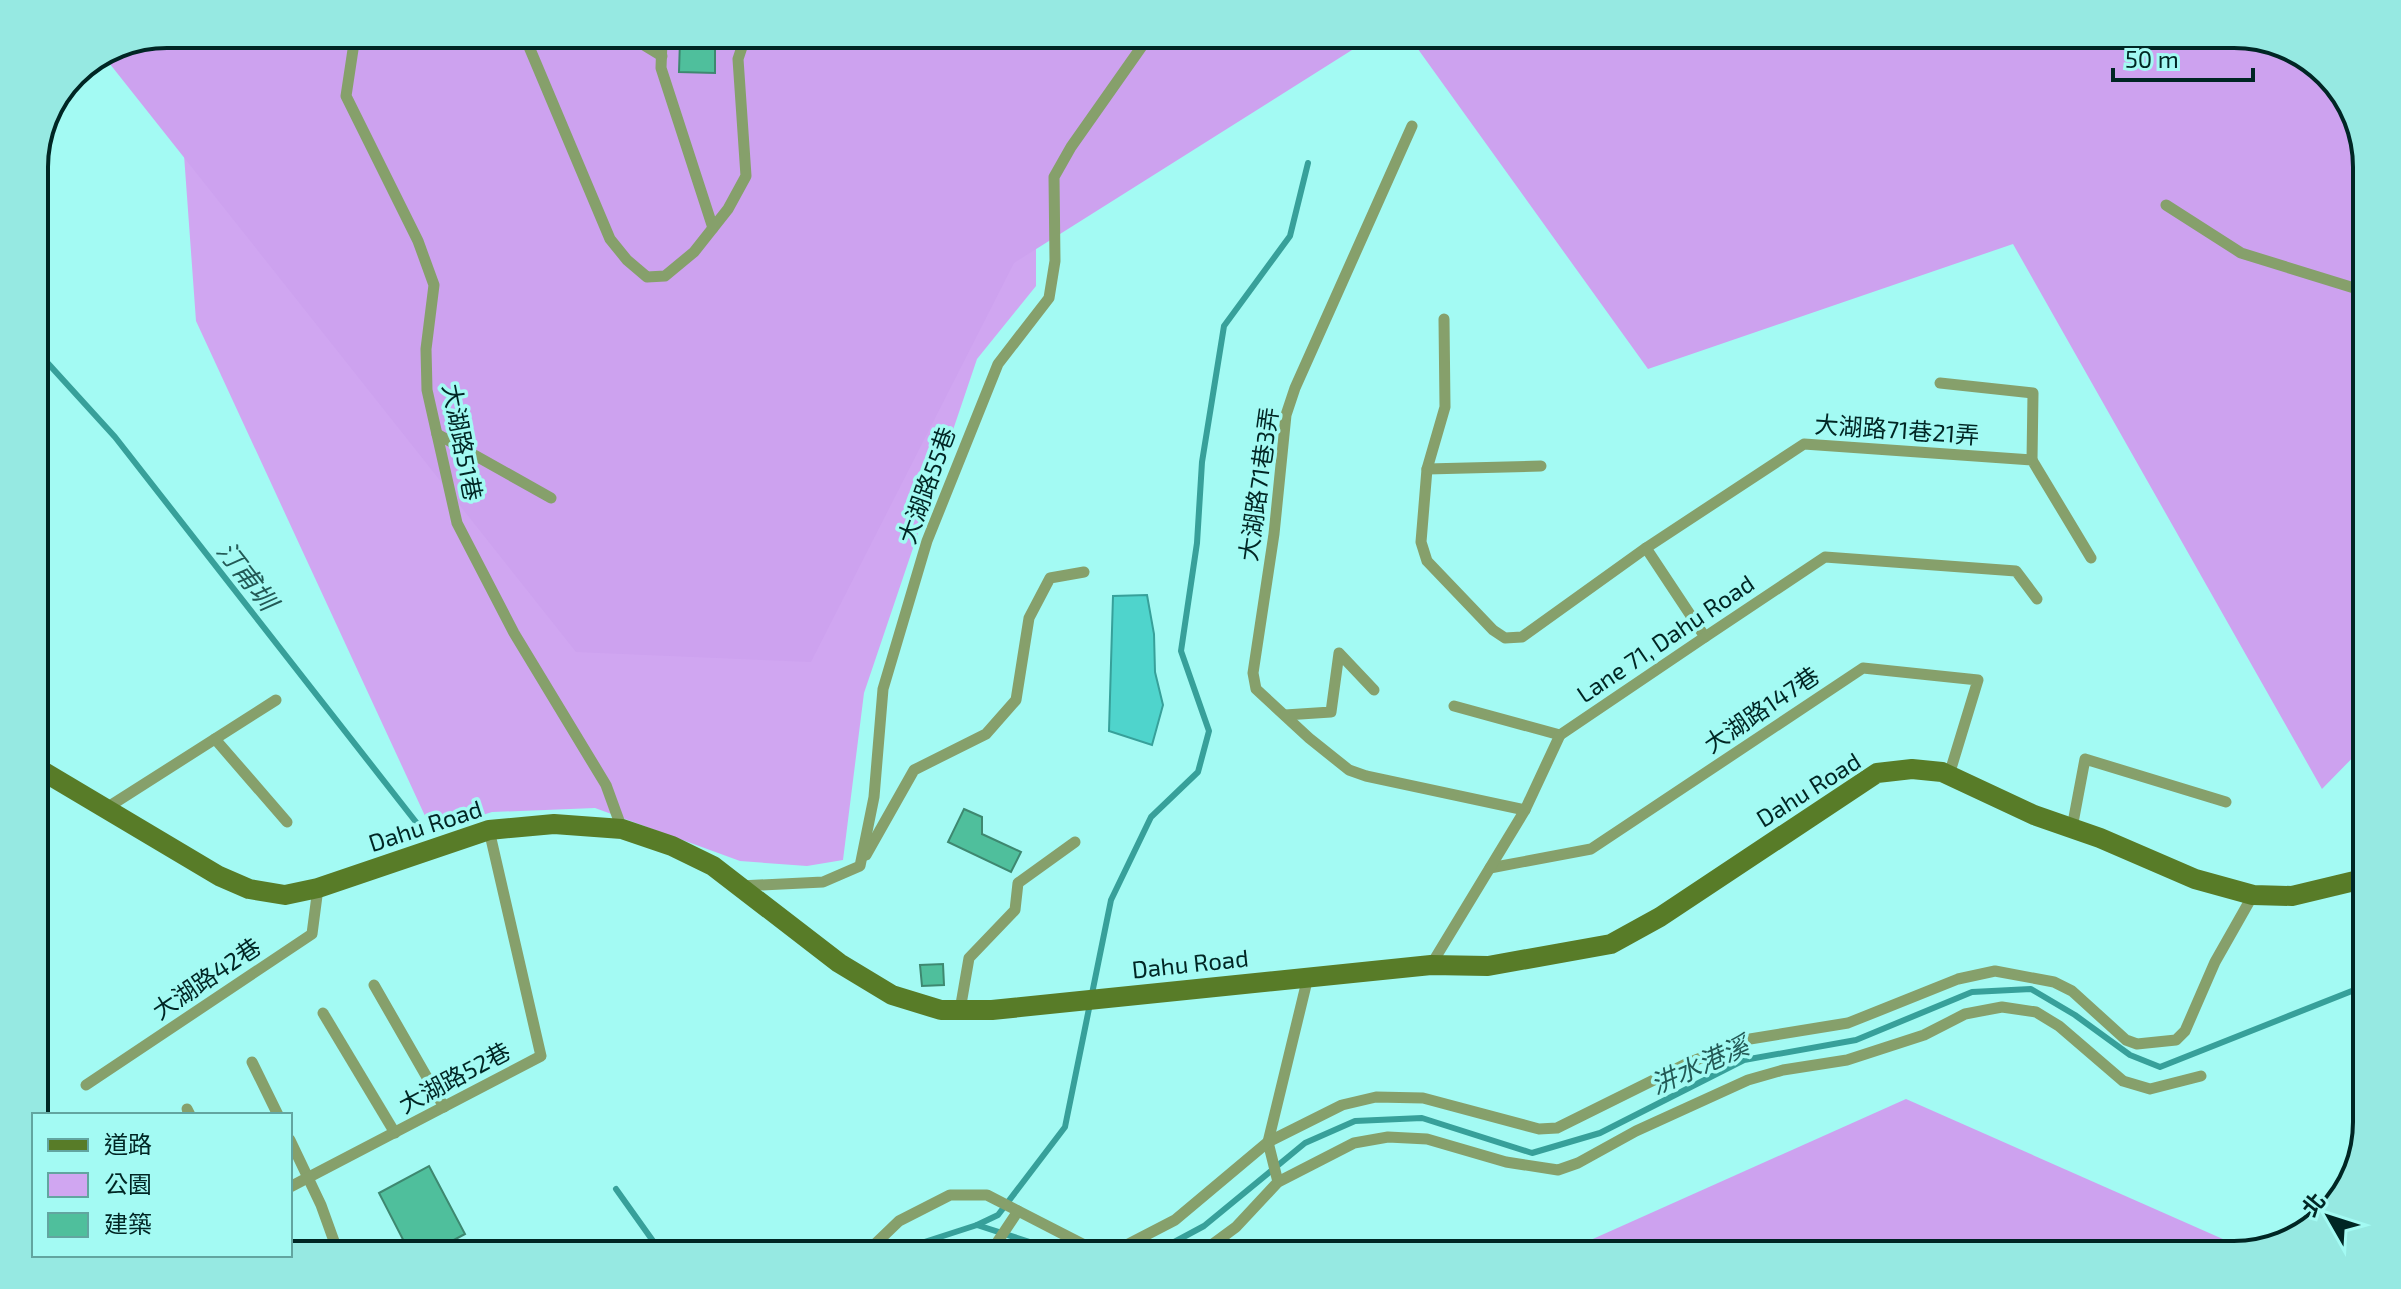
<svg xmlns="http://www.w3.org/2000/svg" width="2401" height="1289" viewBox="0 0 2401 1289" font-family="'Exo 2','Noto Sans TC',sans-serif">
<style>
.green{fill:#d0a6f1}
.forest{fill:#cda2ef}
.water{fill:#4fd4cc;stroke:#37a09a;stroke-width:2}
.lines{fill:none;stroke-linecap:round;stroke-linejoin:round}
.stream{stroke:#37a09a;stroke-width:6}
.building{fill:#4fbf9c;stroke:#3e8870;stroke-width:2}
.lane{stroke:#86a06b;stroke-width:11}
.secondary{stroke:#587c28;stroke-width:20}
.labels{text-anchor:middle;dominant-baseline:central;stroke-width:7;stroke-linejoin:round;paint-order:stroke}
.street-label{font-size:24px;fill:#002624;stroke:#a3faf3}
.water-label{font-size:26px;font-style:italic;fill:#235a56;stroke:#a3faf3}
.rim{fill:none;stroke:#002624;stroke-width:4}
</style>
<rect width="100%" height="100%" fill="#a3faf3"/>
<path class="green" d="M176,44L1036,172V286L977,359L864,693L843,860L807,866L740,861L595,808L492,812L432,831L196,321Z"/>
<g class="forest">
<path d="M2234,34L2293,48L2345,94L2367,159V743L2322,789L2013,244L1648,369L1410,38Z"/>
<path d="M1371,38L1014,263L811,662L576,652L102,54L117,44Z"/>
<path d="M1906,1099L2250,1251L2234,1255H1557Z"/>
</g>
<path class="water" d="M1147,595L1154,634L1155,672L1163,705L1152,745L1109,731L1113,596Z"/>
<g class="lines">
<g class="stream">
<path d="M34,348L115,437L423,831"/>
<path d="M616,1189L663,1255"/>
<path d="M977,1225L998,1215L1065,1127L1111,900L1151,817L1198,772L1209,731L1181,651L1197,543L1202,462L1224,326L1290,236L1308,163"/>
<path d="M905,1255L912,1246L977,1225L1070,1255"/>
<path d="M1150,1255L1204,1226L1305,1143L1355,1121L1422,1118L1532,1153L1600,1133L1744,1060L1856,1040L1972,992L2031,989L2075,1015L2130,1055L2160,1067L2367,985"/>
</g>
</g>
<g class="building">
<path d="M680,41H715V73L679,72Z"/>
<path d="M964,809L982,817V834L1021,852L1011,872L948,842Z"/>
<path d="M943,964L944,985L922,986L920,965Z"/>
<path d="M429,1166L465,1234L426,1255H411L379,1193Z"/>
</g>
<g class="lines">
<g class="lane">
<path d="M662,41L661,68L713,228"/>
<path d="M527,42L610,239L627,260L647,277L665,276L694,252L728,209L746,176L738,59L744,41"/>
<path d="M639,42L662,56"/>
<path d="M354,43L346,96L418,241L434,285L426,349L427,390L457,523L514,633L606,785L622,829"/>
<path d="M1412,126L1295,388L1286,415L1274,534L1253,673L1256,689L1309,738L1349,770L1366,776L1525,810"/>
<path d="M2166,205L2241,253L2367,292"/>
<path d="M1444,319L1445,407L1427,469L1421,542L1427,561L1493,630L1505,638L1522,637L1646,548L1804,444L2032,460L2091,558"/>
<path d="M1940,383L2033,393L2032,460"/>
<path d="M437,434L551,498"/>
<path d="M1427,469L1541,466"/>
<path d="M1646,548L1705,637"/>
<path d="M1454,706L1560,735"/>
<path d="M1285,715L1331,712L1339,653L1374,690"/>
<path d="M215,739L287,822"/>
<path d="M105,809L276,700"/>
<path d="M2072,828L2085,759L2226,802"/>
<path d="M866,855L914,770L986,734L1016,700L1029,618L1050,578L1084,572"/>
<path d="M1490,868L1591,849L1863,668L1978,680L1949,775"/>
<path d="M740,886L823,882L860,866L874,797L883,689L927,541L998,364L1049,298L1055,261L1054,177L1071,147L1147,39"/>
<path d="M1431,965L1525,810L1560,735L1705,637L1825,557L2016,571L2037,599"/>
<path d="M374,985L444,1107"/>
<path d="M960,1010L969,958L1015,910L1018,883L1075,842"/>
<path d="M323,1013L395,1133"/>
<path d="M252,1062L278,1115"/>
<path d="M86,1085L312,934L318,888"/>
<path d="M187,1109L190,1115"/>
<path d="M290,1140L321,1205L339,1255"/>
<path d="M1278,1182L1268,1142L1308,977"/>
<path d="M290,1187L541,1056L489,830"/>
<path d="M994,1247L1018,1211"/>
<path d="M868,1255L873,1246L899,1221L950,1195H987L1096,1251L1119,1249L1175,1220L1268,1142L1342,1105L1376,1097L1423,1098L1539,1129L1557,1128L1688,1063L1750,1039L1848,1023L1958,979L1995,971L2054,982L2072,991L2126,1040L2137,1044L2176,1040L2185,1031L2215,962L2253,895"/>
<path d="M949,1255C972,1249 987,1244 1009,1255"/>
<path d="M1198,1255L1236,1227L1278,1182L1354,1143L1388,1137L1427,1139L1506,1162L1558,1170L1578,1163L1636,1131L1748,1080L1783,1070L1847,1060L1924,1035L1965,1014L2002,1007L2036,1012L2059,1026L2123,1081L2150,1089L2201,1076"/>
</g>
<path class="secondary" d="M34,766L219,876L249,889L285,895L318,888L489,830L554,824L622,829L672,846L713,866L839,963L892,995L941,1010H992L1431,965L1488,966L1611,944L1660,917L1877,773L1912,769L1942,772L2034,815L2100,838L2195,879L2253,895L2292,896L2367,878"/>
</g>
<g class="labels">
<g class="street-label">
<text transform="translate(1897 429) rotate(4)">大湖路71巷21弄</text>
<text transform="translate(463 442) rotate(79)">大湖路51巷</text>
<text transform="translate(1258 484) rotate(-82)">大湖路71巷3弄</text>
<text transform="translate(926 485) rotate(-70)">大湖路55巷</text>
<text transform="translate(1665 638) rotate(-34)">Lane 71, Dahu Road</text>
<text transform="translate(1761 709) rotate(-34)">大湖路147巷</text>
<text transform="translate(1808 789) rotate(-32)">Dahu Road</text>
<text transform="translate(425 825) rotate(-18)">Dahu Road</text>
<text transform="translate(1190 963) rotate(-6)">Dahu Road</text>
<text transform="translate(206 978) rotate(-34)">大湖路42巷</text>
<text transform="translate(454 1077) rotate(-28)">大湖路52巷</text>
</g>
<g class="water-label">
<text transform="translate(248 575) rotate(52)">汀甫圳</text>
<text transform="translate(1699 1064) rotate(-24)">汫水港溪</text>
</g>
</g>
<path d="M0 0H2401V1289H0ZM167 48H2234A119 119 0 0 1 2353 167V1122A119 119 0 0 1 2234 1241H167A119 119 0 0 1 48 1122V167A119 119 0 0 1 167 48Z" fill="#96e9e2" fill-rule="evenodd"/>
<path class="rim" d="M167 48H2234A119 119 0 0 1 2353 167V1122A119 119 0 0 1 2234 1241H167A119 119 0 0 1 48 1122V167A119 119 0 0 1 167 48Z"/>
<rect x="32" y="1113" width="260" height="144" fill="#a3faf3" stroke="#62a5a0" stroke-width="2"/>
<rect x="48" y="1139" width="40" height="12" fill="#587c28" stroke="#62a5a0" stroke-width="2"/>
<text x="104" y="1153" font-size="24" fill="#002624">道路</text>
<rect x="48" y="1173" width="40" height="24" fill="#d0a6f1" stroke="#62a5a0" stroke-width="2"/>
<text x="104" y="1193" font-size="24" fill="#002624">公園</text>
<rect x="48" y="1213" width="40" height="24" fill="#4fbf9c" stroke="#62a5a0" stroke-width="2"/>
<text x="104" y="1233" font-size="24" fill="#002624">建築</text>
<g transform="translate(2329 1217) rotate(309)" stroke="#a3faf3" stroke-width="6" paint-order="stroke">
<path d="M0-6L14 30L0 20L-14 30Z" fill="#002624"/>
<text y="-12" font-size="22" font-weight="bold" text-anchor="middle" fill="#002624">北</text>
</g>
<path d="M2113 68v12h140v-12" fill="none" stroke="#002624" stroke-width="4"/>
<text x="2125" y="68" font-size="24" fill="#002624" stroke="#a3faf3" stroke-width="6" paint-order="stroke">50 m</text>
</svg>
